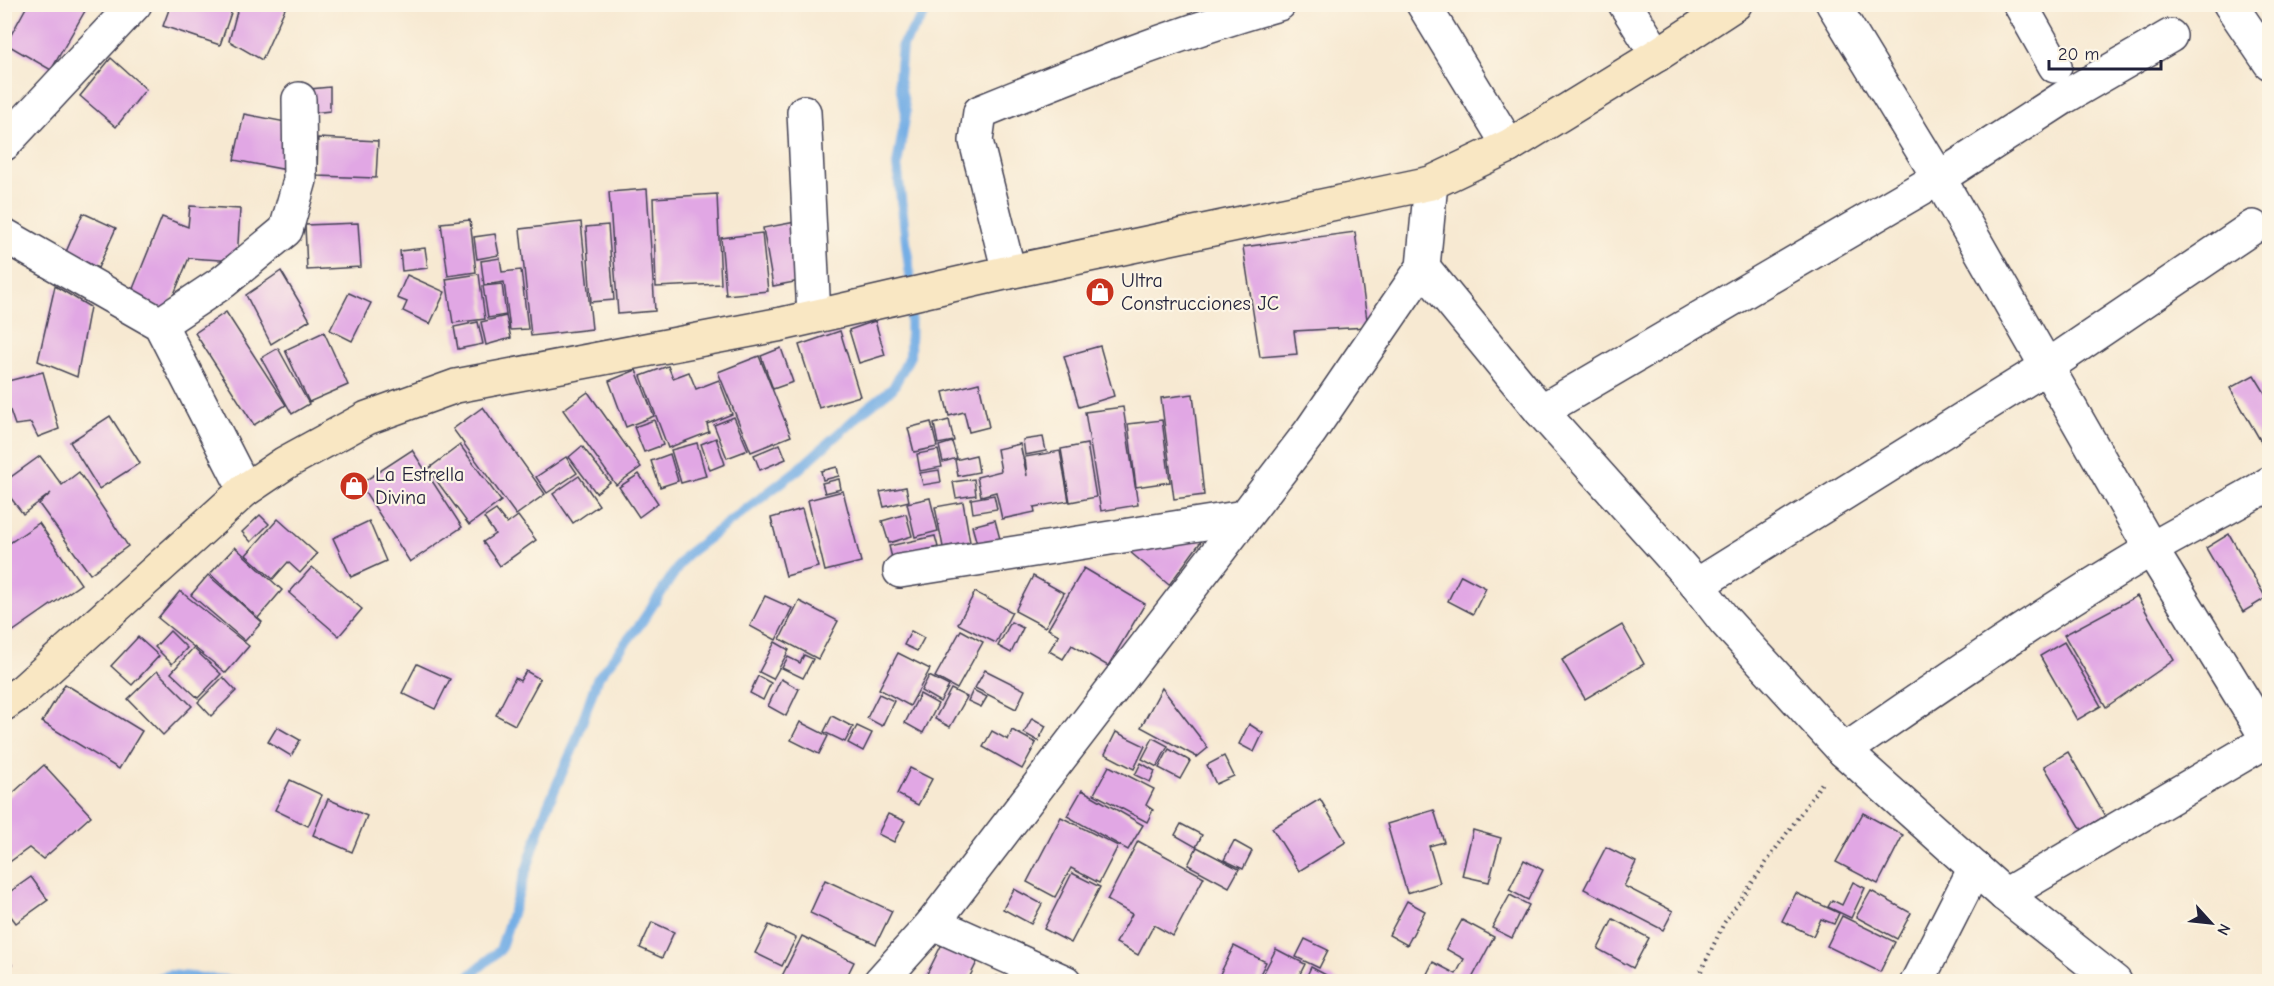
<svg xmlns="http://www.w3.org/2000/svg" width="2274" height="986" viewBox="0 0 2274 986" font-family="'Comic Neue',sans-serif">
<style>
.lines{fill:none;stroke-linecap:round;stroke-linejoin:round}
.stream{stroke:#74aee5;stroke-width:10}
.building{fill:#e1a7e4}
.street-casing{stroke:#424052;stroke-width:36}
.secondary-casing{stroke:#424052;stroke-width:36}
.path{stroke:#424052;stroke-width:4;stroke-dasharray:1.5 4.5;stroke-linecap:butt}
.street{stroke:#fff;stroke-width:33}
.secondary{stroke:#f9e7c3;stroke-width:33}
.labels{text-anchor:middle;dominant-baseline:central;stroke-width:4.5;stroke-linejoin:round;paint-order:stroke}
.poi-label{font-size:20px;fill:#22223b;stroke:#fcf5e5;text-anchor:start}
</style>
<rect width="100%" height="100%" fill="#fcf5e5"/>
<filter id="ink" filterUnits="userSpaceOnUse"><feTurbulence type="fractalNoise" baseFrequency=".0167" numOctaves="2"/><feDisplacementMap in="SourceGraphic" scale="12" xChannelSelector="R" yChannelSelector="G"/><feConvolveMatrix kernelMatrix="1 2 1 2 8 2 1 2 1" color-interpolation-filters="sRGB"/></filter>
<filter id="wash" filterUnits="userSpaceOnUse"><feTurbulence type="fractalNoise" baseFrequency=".008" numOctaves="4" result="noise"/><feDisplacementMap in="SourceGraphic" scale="24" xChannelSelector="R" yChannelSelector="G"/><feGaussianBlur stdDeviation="1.35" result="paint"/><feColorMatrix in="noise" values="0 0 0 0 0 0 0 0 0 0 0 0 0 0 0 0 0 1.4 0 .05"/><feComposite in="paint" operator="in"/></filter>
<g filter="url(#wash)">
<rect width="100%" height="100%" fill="#f7e9d2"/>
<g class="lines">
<g class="stream">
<path d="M147,982L169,975L246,982"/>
<path d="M462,982L500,950L547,807L574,746L597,679L641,623L686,555L799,469L866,409L893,388L910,356L911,284L897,165L906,113L899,80L902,45L932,4"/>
</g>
</g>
<g id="blocks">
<g class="building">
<path d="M28,4H89L51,70L6,44Z"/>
<path d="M171,4H234L220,45L163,26Z"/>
<path d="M239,4H287L262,60L229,41Z"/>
<path d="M111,58L146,89L116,127L80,96Z"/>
<path d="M330,87V111L312,113L310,89Z"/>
<path d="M244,114L296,124L287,170L234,160Z"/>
<path d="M318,138L378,141L376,178L317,176Z"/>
<path d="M647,189L655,311L618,314L609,192Z"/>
<path d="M717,194L721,284L656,287L653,198Z"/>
<path d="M190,206L240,209L237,261L189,258L167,311L130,296L162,217L188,227Z"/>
<path d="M83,213L116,228L98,268L66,252Z"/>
<path d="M470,220L476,272L448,276L441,223Z"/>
<path d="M581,222L592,329L531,336L520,229Z"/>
<path d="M796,222L805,280L773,286L763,228Z"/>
<path d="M358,223L361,267L307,270L305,225Z"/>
<path d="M608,225L614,300L591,302L586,227Z"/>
<path d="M1355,232L1368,327L1294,331L1297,354L1260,357L1243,247Z"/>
<path d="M762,233L768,291L726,295L721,238Z"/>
<path d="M495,234L499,255L477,259L474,237Z"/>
<path d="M425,248L428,268L402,271L400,251Z"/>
<path d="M500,258L502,272L521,270L528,329L510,330L504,282L484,285L481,261Z"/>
<path d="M281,271L310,320L271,344L246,295Z"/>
<path d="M479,274L485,319L453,323L446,279Z"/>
<path d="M407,275L445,292L430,324L403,311L407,302L397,298Z"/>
<path d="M502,284L506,315L488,318L483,286Z"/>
<path d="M55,286L90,307L77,377L38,361Z"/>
<path d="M349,293L371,303L352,341L330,330Z"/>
<path d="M226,312L286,405L254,425L195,333Z"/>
<path d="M506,316L511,338L486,345L481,322Z"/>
<path d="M875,321L885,355L859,363L849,330Z"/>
<path d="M478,322L483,344L458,349L454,327Z"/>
<path d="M840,331L860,396L819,408L799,345Z"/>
<path d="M324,332L348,385L309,402L285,350Z"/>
<path d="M1100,346L1114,396L1079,407L1064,356Z"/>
<path d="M278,348L309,404L292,414L261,358Z"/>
<path d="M781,348L793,382L773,389L761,356Z"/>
<path d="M759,356L791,436L751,452L718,372Z"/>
<path d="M668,366L673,378L689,372L696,389L719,380L732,414L707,424L709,432L668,448L641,376Z"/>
<path d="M636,370L654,416L626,427L609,381Z"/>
<path d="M43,372L59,429L38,437L31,423L15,425L4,393V382Z"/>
<path d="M2254,375L2270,401V451L2267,452L2230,388Z"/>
<path d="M979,383L989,427L969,432L964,412L949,416L943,392Z"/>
<path d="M588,392L641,467L616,485L563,410Z"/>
<path d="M1193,394L1204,495L1174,499L1161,398Z"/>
<path d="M483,407L545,494L516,515L453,429Z"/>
<path d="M1123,407L1138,505L1101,511L1085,412Z"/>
<path d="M110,416L140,463L99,489L70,442Z"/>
<path d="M734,417L748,450L727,458L714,425Z"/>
<path d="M654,420L663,445L644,452L634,427Z"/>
<path d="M949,420L954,441L938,444L934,424Z"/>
<path d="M1162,420L1170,482L1136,487L1128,424Z"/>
<path d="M931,422L937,447L914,452L908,428Z"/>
<path d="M1043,437L1046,451L1025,455L1023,440Z"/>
<path d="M716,438L725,464L710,470L701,444Z"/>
<path d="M952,442L957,458L943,462L939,446Z"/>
<path d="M697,443L706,476L681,483L671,450Z"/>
<path d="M780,444L786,459L760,470L754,455Z"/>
<path d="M1020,444L1027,476L1025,457L1060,451L1069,501L1034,507L1035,512L1002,519L996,492L981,496L977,477L1001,471L997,449Z"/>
<path d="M1087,444L1096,497L1070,502L1061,449Z"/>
<path d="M460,445L501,501L469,525L428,469Z"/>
<path d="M582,446L610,482L596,493L569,457Z"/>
<path d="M412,450L462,527L410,562L360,484Z"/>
<path d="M938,450L942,467L920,471L917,454Z"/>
<path d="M670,454L678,481L660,487L651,461Z"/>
<path d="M976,455L979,472L958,476L955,460Z"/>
<path d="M40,456L62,485L79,472L128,546L90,574L39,504L51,493L23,514L4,489V482Z"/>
<path d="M566,457L577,473L547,493L536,477Z"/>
<path d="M837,467L839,476L823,480L821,471Z"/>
<path d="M939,470L941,482L923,485L920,473Z"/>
<path d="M639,474L658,503L639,517L619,487Z"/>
<path d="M579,476L599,505L573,523L553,494Z"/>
<path d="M839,479L841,489L825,493L822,483Z"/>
<path d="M974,479L976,495L956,498L953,482Z"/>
<path d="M906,487L909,501L884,507L880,492Z"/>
<path d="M843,491L861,562L825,571L808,500Z"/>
<path d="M994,495L997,509L973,513L971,499Z"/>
<path d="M930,498L938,531L915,537L907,503Z"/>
<path d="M963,502L970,542L943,547L935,507Z"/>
<path d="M802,509L818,567L786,576L771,518Z"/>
<path d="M496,510L507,524L518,516L536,540L500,566L483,542L495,534L484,518Z"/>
<path d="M906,514L912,536L889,543L882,521Z"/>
<path d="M260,515L269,524L251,542L242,532Z"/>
<path d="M278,519L317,554L300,573L288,562L273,579L246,555Z"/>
<path d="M995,520L1000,539L977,544L972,526Z"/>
<path d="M369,521L386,561L351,577L333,538Z"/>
<path d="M39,523L81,584L12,632L4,621V547Z"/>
<path d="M1208,532L1169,585L1123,546Z"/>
<path d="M2229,534L2266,598L2243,612L2206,548Z"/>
<path d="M935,536L938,547L892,558L889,546Z"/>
<path d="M235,547L282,590L258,618L210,574Z"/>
<path d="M312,567L362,609L339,636L289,593Z"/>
<path d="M1084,568L1145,604L1108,666L1072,645L1063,659L1049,651L1059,635L1048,629Z"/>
<path d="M208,575L262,622L245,641L191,595Z"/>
<path d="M1461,575L1486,588L1473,614L1448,601Z"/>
<path d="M1033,576L1064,593L1045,627L1015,611Z"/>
<path d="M180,591L249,646L226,673L158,618Z"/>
<path d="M975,592L1012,612L996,643L958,624Z"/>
<path d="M765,596L792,608L776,640L750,626Z"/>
<path d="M2137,596L2174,660L2106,707L2064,635Z"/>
<path d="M799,601L838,621L818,659L780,639Z"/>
<path d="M1011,622L1023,628L1011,653L998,646Z"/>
<path d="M1622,625L1644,664L1585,699L1562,660Z"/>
<path d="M961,630L983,642L957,689L935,677Z"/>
<path d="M170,631L187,648L172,664L155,647Z"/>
<path d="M911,631L924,638L917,651L904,645Z"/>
<path d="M138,637L159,656L132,685L111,666Z"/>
<path d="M775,642L789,650L773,679L759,672Z"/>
<path d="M2064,642L2101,706L2077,720L2040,656Z"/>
<path d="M193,648L221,674L198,698L171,673Z"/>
<path d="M898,653L930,669L910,706L879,689Z"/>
<path d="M804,655L813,659L803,678L782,668L788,657L800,663Z"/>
<path d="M417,664L450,679L435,709L402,693Z"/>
<path d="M985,670L1025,690L1016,709L975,688Z"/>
<path d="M157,671L192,706L163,735L128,699Z"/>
<path d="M526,671L540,679L515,725L496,715L515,678L520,681Z"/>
<path d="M758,676L771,683L763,700L750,693Z"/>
<path d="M929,676L949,686L940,702L921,691Z"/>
<path d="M223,677L236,691L211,716L198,702Z"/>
<path d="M781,679L799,689L786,716L768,706Z"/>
<path d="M65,684L142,731L119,769L42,722Z"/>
<path d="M1162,688L1208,748L1197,757L1141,727Z"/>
<path d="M951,689L967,697L950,727L935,719Z"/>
<path d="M973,690L987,697L981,707L968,701Z"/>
<path d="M879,694L894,701L882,726L867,718Z"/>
<path d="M920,694L938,704L923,733L905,723Z"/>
<path d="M832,716L853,727L845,742L824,732Z"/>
<path d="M1032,718L1046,726L1038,741L1024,733Z"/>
<path d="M800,722L828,736L819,754L791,740Z"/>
<path d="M1249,724L1263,733L1254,752L1239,744Z"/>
<path d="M857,726L872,733L863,751L848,743Z"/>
<path d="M277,727L300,740L291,756L268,742Z"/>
<path d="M1012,730L1036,743L1022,769L983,747L992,731L1008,740Z"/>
<path d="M1116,732L1145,746L1134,769L1105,754Z"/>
<path d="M1153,738L1168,746L1157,767L1142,759Z"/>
<path d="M1169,749L1190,761L1180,779L1159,768Z"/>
<path d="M2068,752L2105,816L2082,830L2044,766Z"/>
<path d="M1224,756L1234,776L1216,784L1207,765Z"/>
<path d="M1141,763L1155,771L1150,782L1135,775Z"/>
<path d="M44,765L91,816L43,859L29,848L4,866V801Z"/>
<path d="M1109,766L1154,789L1146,805L1153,810L1147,822L1094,794Z"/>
<path d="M910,768L932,779L918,805L897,794Z"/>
<path d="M290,780L322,795L308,826L275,810Z"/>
<path d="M1082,790L1143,825L1128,850L1067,816Z"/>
<path d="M328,799L367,816L352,852L313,835Z"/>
<path d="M1320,799L1346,842L1299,871L1272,828Z"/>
<path d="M1434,810L1444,842L1429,846L1440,883L1407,893L1387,824Z"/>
<path d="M1863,813L1903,835L1878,884L1836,862Z"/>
<path d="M888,814L905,821L894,842L878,834Z"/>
<path d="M1061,817L1118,846L1099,883L1071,868L1055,897L1027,882Z"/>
<path d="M1181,824L1202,835L1196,847L1175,835Z"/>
<path d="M1473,830L1501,838L1489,882L1462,876Z"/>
<path d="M1138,841L1204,877L1173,936L1154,925L1138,955L1116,943L1132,914L1107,900Z"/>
<path d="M1234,841L1252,851L1243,869L1224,860Z"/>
<path d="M1197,847L1239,869L1229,887L1188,865Z"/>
<path d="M1606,847L1636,862L1624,886L1673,911L1663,930L1584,889Z"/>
<path d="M1524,860L1543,870L1528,900L1509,890Z"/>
<path d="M1072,873L1100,887L1071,943L1044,929Z"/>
<path d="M31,877L48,900L16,923L4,907V896Z"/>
<path d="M825,880L892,911L876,944L810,913Z"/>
<path d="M1853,882L1865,888L1851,918L1828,907L1832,900L1842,905Z"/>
<path d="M1014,889L1042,904L1031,924L1003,909Z"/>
<path d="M1871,891L1911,913L1897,939L1856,917Z"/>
<path d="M1796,893L1839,913L1834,924L1821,919L1813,936L1782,921Z"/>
<path d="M1510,895L1529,905L1512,938L1492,928Z"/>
<path d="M1407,901L1425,911L1407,945L1389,935Z"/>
<path d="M1842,916L1895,942L1880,972L1827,946Z"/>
<path d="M1613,919L1649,938L1633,968L1598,949Z"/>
<path d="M1462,920L1494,937L1470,982H1423L1433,962L1456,974L1464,959L1446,949Z"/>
<path d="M652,922L674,932L662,958L640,948Z"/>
<path d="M769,925L796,938L782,966L755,953Z"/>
<path d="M802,936L854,962L844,982H779Z"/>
<path d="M1305,939L1328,950L1319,968L1296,957Z"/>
<path d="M942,944L977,962L967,982H923Z"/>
<path d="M1234,946L1266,962L1256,982H1216Z"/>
<path d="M4,948L12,965L4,968Z"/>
<path d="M1276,949L1305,964L1296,982H1259Z"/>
<path d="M1311,967L1339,982H1304Z"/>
<path d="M997,976L1009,982H994Z"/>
</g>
</g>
</g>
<g filter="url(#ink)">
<use href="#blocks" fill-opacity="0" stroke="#424052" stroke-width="1.5"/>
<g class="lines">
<g class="street-casing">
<g id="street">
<path d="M1423,4L1509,146"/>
<path d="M1625,4L1657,55"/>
<path d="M1833,4L1939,178L2151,549L2268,740"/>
<path d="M2020,4L2055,66"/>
<path d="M2230,4L2270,63"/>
<path d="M804,112L814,316"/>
<path d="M4,144L135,4"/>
<path d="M4,235L160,324L245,490"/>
<path d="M1423,267L1541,411L1697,585L1725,621L1844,751L2005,895L2115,982"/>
<path d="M1009,272L976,141L980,112C1078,72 1177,33 1279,4"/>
<path d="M160,324L223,282L286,230L300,180L299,99"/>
<path d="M1541,411L1939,178L2063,98L2170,36"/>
<path d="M900,571L1244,517"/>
<path d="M1697,585L2048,366L2253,227"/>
<path d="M1844,751C1945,682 2045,612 2150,550C2189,526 2231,508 2270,483"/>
<path d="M2005,895L2270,739"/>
<path d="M933,923L1065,982"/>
<path d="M880,982L933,923L1310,432L1423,267L1431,183"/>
<path d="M1917,982L1975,868"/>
</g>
</g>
<g class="secondary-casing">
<path id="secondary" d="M4,704L24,690L245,490L285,463L367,418L456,386L782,324L1009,272L1431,183L1509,146L1657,55L1735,4"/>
</g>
<path class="path" d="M1696,982L1724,923L1824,780"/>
<use href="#street" class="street"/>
<use href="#secondary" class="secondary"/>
</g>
</g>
<defs>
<g id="shop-disc" transform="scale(1.5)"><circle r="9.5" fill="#c8321e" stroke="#fcf5e5"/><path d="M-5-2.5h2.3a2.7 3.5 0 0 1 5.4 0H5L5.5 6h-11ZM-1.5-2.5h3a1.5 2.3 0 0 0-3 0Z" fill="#fff"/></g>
</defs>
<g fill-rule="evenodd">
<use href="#shop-disc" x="1100" y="292"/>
<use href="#shop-disc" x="354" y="486"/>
</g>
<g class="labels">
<g class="poi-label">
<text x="1121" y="280">Ultra<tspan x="1121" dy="23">Construcciones JC</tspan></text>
<text x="375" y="474">La Estrella<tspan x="375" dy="23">Divina</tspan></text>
</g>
</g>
<rect width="2274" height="986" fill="none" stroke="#fcf5e5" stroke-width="24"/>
<g transform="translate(2211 923) rotate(117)" stroke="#fcf5e5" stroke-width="4.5" paint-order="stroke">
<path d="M0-4.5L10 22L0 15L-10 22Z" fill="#22223b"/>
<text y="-9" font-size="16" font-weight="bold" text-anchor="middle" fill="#22223b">N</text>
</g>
<path d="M2049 60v9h112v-9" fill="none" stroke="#22223b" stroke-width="3"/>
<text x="2058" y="60" font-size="18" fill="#22223b" stroke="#fcf5e5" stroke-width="4.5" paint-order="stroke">20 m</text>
</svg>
